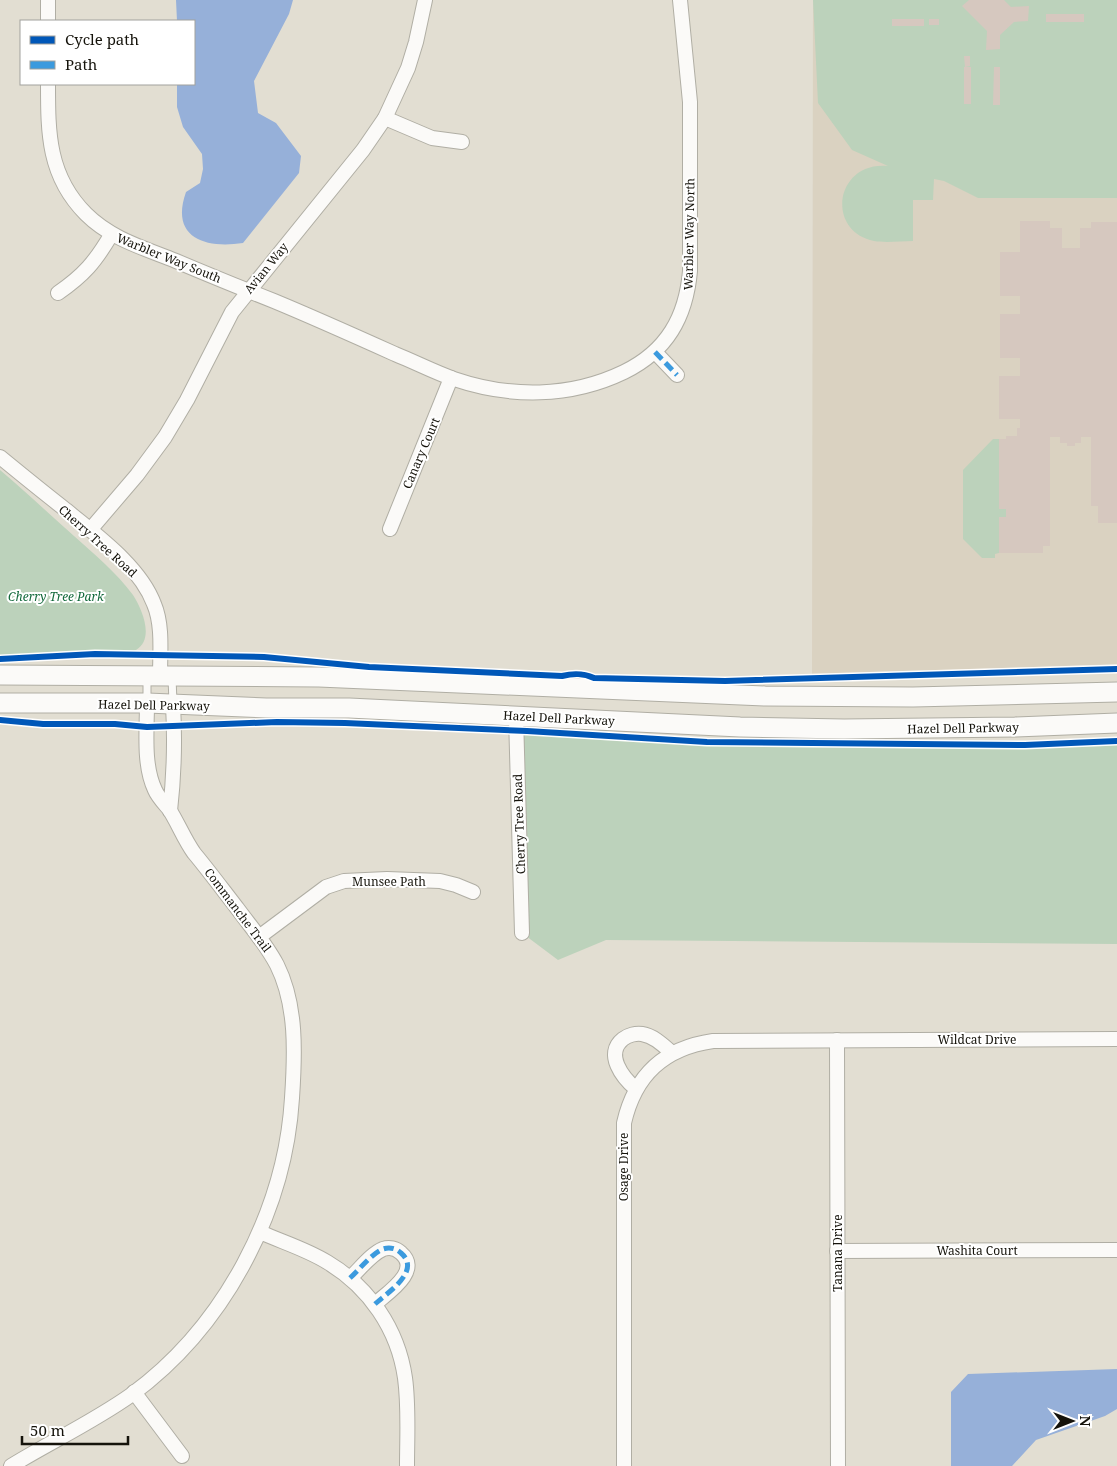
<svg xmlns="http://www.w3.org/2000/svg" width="1117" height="1466" viewBox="0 0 1117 1466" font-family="'Noto Serif',serif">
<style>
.education{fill:#dad2c1}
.green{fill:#bcd2bb}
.water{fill:#96b0d9}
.building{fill:#d6c8bf}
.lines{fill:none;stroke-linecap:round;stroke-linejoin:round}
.lane-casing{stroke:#b0aea4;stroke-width:9}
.street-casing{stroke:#b0aea4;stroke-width:16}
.secondary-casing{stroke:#b0aea4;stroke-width:21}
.lane{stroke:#fbfaf8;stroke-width:7}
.street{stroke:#fbfaf8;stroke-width:14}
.secondary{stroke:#fbfaf8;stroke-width:19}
.quiet{stroke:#3b9ade;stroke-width:5;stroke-dasharray:10 5;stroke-linecap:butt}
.cycleway-casing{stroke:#fff;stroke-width:9}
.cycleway{stroke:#0057b8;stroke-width:6}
.labels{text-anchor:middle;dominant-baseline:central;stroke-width:4;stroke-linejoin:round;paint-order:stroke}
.street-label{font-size:12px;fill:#15130b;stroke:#fff}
.park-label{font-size:12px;font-style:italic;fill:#12693b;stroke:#fff}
</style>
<rect width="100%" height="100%" fill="#e2ded2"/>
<path class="education" d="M813,0H1117V664L812,675Z"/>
<g class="green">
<path d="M813,0H1117V198H978L944,181L934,179L933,200H913V241C901,241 886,243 874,241C825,231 835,161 888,166L852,150L818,103Z"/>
<path d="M993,439H999V508L1006,509V517L999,518V553L995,554V558H982L963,539V470Z"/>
<path d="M0,470C25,491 49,514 74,536C94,554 117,573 133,595C142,609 155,639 136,650C130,654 108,651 99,651C66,650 33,655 0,655Z"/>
<path d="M516,731L707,742L1024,745L1117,741V944L606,940L558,960L522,933Z"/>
</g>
<g class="water">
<path d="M176,0H293L289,14L254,81L258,113L276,123L301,156L299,173L243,243C204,249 170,237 186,192L200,183L203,169L202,154L183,127L177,107V84H194V21H177Z"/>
<path d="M1117,1369V1409L1105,1416L1036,1440L1012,1466H951V1392L968,1374Z"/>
</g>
<g class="building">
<path d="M969,0H1004L1011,7L1029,6L1028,21L1014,22L1000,35V49L986,50L987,31L962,6Z"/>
<rect x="1046" y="14" width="38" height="8"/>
<rect x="892" y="19" width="32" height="7"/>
<rect x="929" y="19" width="10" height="6"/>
<path d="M964,56H970V66L965,67Z"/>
<rect x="964" y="67" width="7" height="37"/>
<path d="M994,67H1000V105H993Z"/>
<path d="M1020,221H1050V228H1062V248H1080V228H1091V222H1117V523H1098V506H1091V437H1081V443H1075V446H1067V443H1060V437H1050V546H1043V553H999V517H1006V509H999V439H1006V436H1017V428H1020V419H999V376H1020V358H1000V314H1020V296H1000V252H1020Z"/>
</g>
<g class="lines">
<g class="lane-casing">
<g id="lane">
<path d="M147,678V702"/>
<path d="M172,678L173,702"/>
</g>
</g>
<g class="street-casing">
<g id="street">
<path d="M48,21V0"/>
<path d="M48,84C48,133 48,176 86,214C111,239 144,248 176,261C209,275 241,288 274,301C315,318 355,336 395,354C415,362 434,372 454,379C510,398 570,398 624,372C667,351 686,317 690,271V102L680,0"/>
<path d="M385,118L432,138L462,142"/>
<path d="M58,293C84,275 95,262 111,235"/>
<path d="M655,352L677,375"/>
<path d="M0,457C22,475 44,493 66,510C96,535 140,566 154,604C163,625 160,653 160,676"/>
<path d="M390,529L451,378"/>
<path d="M90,530L137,475L165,437L187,400L232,312L363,150L385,118L408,68L416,42L425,0"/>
<path d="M516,716L522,933"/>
<path d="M170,811C174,776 175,740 173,705"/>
<path d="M259,937L326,887L344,881L387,879L440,881L456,885L473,892"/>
<path d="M837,1040L838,1466"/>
<path d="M636,1089C623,1078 604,1054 623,1039C628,1035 636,1033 642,1034C654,1036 663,1045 672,1053"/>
<path d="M260,1232C282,1242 306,1249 327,1262C369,1287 398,1329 405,1378C409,1407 407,1437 407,1466"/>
<path d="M837,1251L1117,1250"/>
<path d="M350,1278C360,1269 371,1254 383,1249C389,1247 396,1248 401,1253C422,1271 387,1293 375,1304"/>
<path d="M134,1392L182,1456"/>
<path d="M11,1466C50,1442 93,1422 131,1395C224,1327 285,1212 292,1098C295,1054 297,1005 277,965C266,944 251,927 237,908C223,890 209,871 194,853C184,839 178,823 169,809C164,803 158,797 155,790C143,765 147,730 147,703"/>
<path d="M624,1466V1123C635,1075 664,1048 713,1041L1117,1039"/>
</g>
</g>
<g class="secondary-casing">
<g id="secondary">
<path d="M0,675L319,677L765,696L913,697L1117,692"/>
<path d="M0,703H147L266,708H349L740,727L844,729L1015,727L1117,723"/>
</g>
</g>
<use href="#lane" class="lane"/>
<use href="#street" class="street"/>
<use href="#secondary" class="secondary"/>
<g class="quiet">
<path d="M655,352L677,375"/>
<path d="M350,1278C360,1269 371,1254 383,1249C389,1247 396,1248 401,1253C422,1271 387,1293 375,1304"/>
</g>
<g class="cycleway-casing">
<g id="cycleway">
<path d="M0,659L95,654L264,657L369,667L562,676C574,673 583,673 594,678L725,681L1117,669"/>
<path d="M0,720L43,724H115L147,727L277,722L345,723L527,731L707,742L1025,745L1117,741"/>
</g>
</g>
<use href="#cycleway" class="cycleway"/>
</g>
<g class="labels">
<g class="street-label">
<text transform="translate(689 234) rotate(-89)">Warbler Way North</text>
<text transform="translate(169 258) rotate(22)">Warbler Way South</text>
<text transform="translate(266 268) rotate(-51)">Avian Way</text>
<text transform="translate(421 453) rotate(-67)">Canary Court</text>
<text transform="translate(98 541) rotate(42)">Cherry Tree Road</text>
<text transform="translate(154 705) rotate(1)">Hazel Dell Parkway</text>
<text transform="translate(559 718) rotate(3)">Hazel Dell Parkway</text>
<text transform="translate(963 728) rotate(-1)">Hazel Dell Parkway</text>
<text transform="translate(519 824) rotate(-92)">Cherry Tree Road</text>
<text x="389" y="881">Munsee Path</text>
<text transform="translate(238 910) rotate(53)">Commanche Trail</text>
<text x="977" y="1039">Wildcat Drive</text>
<text transform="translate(623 1167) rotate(-90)">Osage Drive</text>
<text x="977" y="1250">Washita Court</text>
<text transform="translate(837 1253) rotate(-90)">Tanana Drive</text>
</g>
<g class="park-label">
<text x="56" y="596">Cherry Tree Park</text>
</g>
</g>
<rect x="20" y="20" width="175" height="65" fill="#ffffff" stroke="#a1a19d"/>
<rect x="30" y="36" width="25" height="8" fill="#0057b8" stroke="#a1a19d"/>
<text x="65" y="45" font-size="15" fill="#15130b">Cycle path</text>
<rect x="30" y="61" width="25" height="8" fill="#3b9ade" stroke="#a1a19d"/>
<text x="65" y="70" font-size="15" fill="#15130b">Path</text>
<g transform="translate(1072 1421) rotate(90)" stroke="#ffffff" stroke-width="4" paint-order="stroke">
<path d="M0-4L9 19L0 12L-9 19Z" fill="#15130b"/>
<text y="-8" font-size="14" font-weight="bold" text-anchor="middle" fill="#15130b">N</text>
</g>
<path d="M22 1436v8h106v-8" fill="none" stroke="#15130b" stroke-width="2.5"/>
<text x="30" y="1436" font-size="15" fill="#15130b" stroke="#ffffff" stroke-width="4" paint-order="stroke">50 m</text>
</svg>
